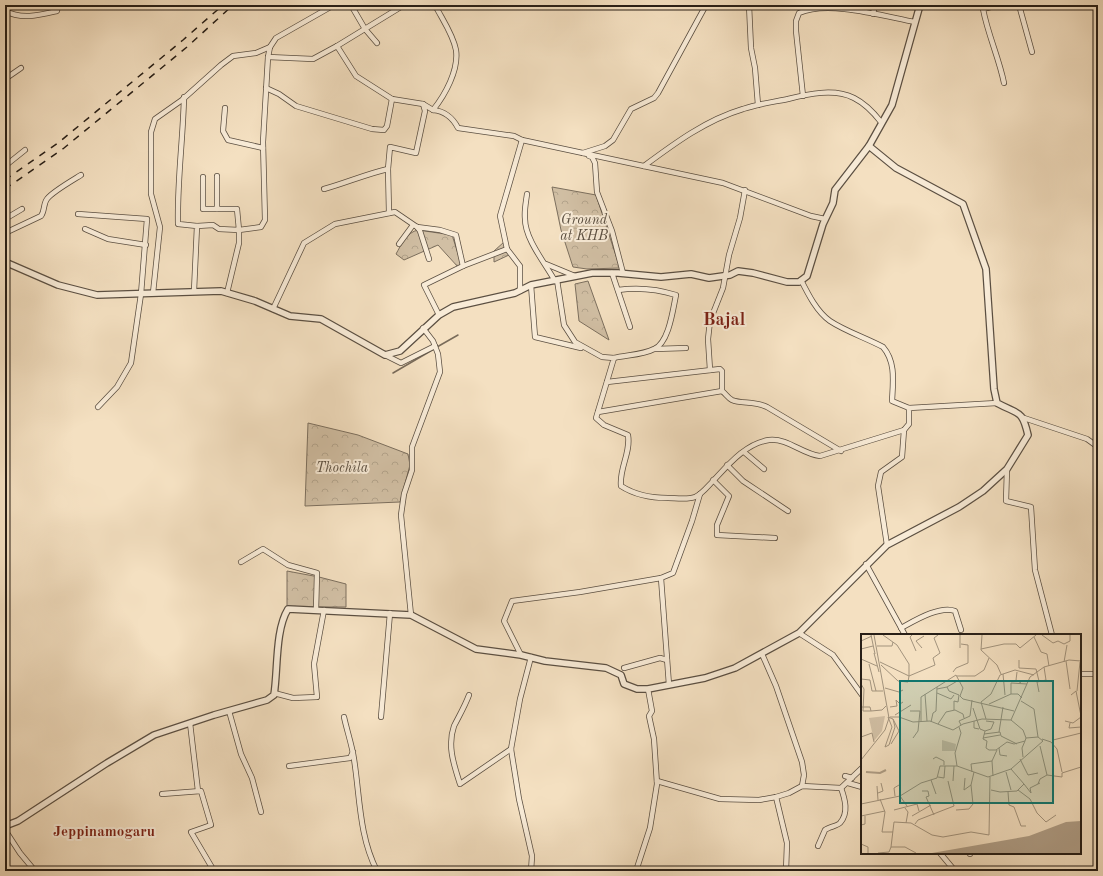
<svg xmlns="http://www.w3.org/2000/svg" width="1103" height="876" viewBox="0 0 1103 876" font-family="'Old Standard TT',serif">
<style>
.forest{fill:url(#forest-crowns);stroke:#7c6f5e}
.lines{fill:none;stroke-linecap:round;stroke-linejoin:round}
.stream{stroke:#796b5a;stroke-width:1.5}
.minor-casing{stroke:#5b4f42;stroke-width:6}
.tertiary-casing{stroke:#5b4f42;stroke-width:8}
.minor{stroke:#f8ebd7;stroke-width:4.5}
.tertiary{stroke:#f8ebd7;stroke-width:5.5}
.rail{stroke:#281f17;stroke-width:1.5;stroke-dasharray:7 7;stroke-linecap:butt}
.labels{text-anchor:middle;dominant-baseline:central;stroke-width:4;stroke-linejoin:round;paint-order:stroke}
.park-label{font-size:14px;font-style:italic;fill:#5b4f41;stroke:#f8ebd7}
.neighbourhood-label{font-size:15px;font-weight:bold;fill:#7a1f14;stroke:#f8ebd7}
.district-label{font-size:18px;font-weight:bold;fill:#7a1f14;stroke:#f8ebd7}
.inset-river{fill:none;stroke:#af9e87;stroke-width:2}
.inset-road{fill:none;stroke:#a2937d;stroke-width:1}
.view{fill:#0f766e;fill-opacity:0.15;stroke:#0f766e;stroke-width:2}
.inset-edge{fill:none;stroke:#281f17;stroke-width:2}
</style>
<defs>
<pattern id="forest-crowns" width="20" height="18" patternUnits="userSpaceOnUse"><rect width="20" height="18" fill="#d1bfa4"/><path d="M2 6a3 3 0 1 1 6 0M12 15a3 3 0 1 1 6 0" fill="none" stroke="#b3a48c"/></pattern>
</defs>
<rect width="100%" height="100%" fill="#f4e0c1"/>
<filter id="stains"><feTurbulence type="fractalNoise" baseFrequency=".005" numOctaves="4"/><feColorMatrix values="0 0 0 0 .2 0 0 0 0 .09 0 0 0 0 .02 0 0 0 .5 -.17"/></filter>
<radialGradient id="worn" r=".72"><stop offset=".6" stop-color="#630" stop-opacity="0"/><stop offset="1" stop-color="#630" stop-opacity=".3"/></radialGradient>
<g class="forest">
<path d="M552,187L596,195L620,268L587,269L573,267L561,230Z"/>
<path d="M418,230L452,235L462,266L458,267L438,245L404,260L396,254C401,245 407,232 418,230Z"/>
<path d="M504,242L509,255L494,262V251Z"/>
<path d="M588,281L609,340L579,321L575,284Z"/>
<path d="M308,423L358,435L408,454L410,465L400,502L305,506Z"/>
<path d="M287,571L319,577L346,584V607H287Z"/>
</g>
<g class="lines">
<g class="stream">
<path d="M437,347L458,335"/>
<path d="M393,373L434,349"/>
</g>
<g class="minor-casing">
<g id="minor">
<path d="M351,5L365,29L377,43"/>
<path d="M435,5C442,19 453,34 456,50C459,70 445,95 433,110C444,111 453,118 458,128L514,136L522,140L723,183L811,216L825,219"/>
<path d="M749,5L751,48L755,68L758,105"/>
<path d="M998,5L983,9C988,35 999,58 1004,83"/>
<path d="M1019,5L1032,52"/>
<path d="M5,11C22,20 40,15 57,11L58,5"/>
<path d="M873,14L875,5"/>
<path d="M337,46L404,5"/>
<path d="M268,57L313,59L337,46L356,76L392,99L423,104"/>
<path d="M5,79L21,68"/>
<path d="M266,88L279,94L296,106L372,129L384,130L387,126L392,99"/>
<path d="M803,96L796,31V21L799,13C828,0 883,16 915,22"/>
<path d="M184,97C183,140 177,181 178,224L197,226L194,291"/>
<path d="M225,108L223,131L228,140L263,148"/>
<path d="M583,153L605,146L613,140L631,109L654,98L658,93L706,5"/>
<path d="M589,156L592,157L595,163L597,192L612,231L623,273"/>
<path d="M5,166L25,150"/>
<path d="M644,166C675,143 706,120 743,109C758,104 773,102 788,99C808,94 834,88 854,98C864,103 874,113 881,122"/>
<path d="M203,177V209H217"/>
<path d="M324,189C346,183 366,174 388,169"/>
<path d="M527,194C526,202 524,211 525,219C525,239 545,263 555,281"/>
<path d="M389,213L388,169L390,147L416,153L425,111L423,104L433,110"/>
<path d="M78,214L147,219L141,294L131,363L117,387L98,407"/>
<path d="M5,219L22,209"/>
<path d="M197,226L213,225L219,229L239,230L237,209H217V176"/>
<path d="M417,227L420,231L429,259"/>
<path d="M85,229L108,239L146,245"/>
<path d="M5,233L41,216C45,211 43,204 47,199C52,192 73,180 81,175"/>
<path d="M399,244L413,225"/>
<path d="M507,249L520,266V291"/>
<path d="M546,264L575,276"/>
<path d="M612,273L630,327"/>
<path d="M557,280L564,325L575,342L602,357L614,358L596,418L604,425L628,435C631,453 619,468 621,486C635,495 651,498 668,498C675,498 688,500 695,497C702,494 708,486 713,481C728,465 746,443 769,440C788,438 802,454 820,456L904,430L909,424V408L997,403"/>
<path d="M801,280C808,294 817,312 830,321C845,331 866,338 883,347C896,362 893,382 892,401L909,408"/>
<path d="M531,285L535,337L581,348"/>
<path d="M153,293L160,227L151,194V132L155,119L182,100L221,65L233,56L256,53L270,47"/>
<path d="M227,293L239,243V230L261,227L265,220L263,142L268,57L270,47L276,38L334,5"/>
<path d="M273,309L304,243L335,224L395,212L417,227L440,230L456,235L463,266"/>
<path d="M439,315L424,285L463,266L507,249L500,216L522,140"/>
<path d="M655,349L686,348"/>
<path d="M385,355L401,363L435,346"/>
<path d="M614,358C626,355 643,355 654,349C669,343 673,309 676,295C657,289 638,287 618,290"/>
<path d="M710,370L708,339L710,321L723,288L729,255L740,218L745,190"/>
<path d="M607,382L720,369L722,371V391C726,394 728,398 732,400C741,404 755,401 767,407L841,451"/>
<path d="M598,412L722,391"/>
<path d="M1024,418L1087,439L1098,447"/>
<path d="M744,452L764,469"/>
<path d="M727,465L743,481L788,511"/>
<path d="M1007,469L1006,501L1031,507L1035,570L1052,635"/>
<path d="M713,480L729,496L717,525V535L775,538"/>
<path d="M887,545L878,486L881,472L902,457L904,430"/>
<path d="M241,562L263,549L288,565L317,573L316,610"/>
<path d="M866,564L905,635"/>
<path d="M411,615L401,515L404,494L412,470V447L440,372L438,354L433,341L423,328"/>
<path d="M901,628C914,621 940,605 955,611L961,630"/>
<path d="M799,633L833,655L862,695"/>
<path d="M762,654L776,686L802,762L804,775L802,786"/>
<path d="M521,655L504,621L512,601L580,592L661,578"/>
<path d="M531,657L520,699L511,749L519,799L532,856L531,871"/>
<path d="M624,668L660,658L667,660"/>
<path d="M1080,674H1098"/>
<path d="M669,685L661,578L673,573L692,521L700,494"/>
<path d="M274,693L293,698L317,697L314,664L324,610"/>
<path d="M469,695C465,706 459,716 454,726C447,746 454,765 460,784L511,749"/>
<path d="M229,711L241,754L252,778L261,812"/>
<path d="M344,717C347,731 352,745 354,759C360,797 359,836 377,871"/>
<path d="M381,717L390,613"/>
<path d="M190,723L198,791"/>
<path d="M289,766L350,758L353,752"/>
<path d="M845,776L852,778"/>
<path d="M657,781L720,799L759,800L776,797L789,793L802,786L841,788L862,768"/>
<path d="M848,783L862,787"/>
<path d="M162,794L201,791L211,825L191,832L214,871"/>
<path d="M776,797L787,843L786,871"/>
<path d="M5,830L20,853L35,871"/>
<path d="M818,846L825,830C829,827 837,826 840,823C849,813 845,799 841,788"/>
<path d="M940,853L955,871"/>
<path d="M970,853V854"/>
<path d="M636,871L650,828L657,784L654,739L649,716L652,711L648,689"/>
</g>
</g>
<g class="tertiary-casing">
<g id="tertiary">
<path d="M5,262L58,285L97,295L221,291L255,301L290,316L321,319L385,355L400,351L439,315L453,307L515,293L531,285L592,273H618L661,277L691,274L709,278L730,275L738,271L753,273L787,282H799L807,276L823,224L833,203L835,190L869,146L892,105L920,5"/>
<path d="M5,826L18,821L107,763L154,735L214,715L267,700L274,695C278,670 275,630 288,609L411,615L476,649L521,655L545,661L606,668L621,675L624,684L637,689H648L705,678L735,668L799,633L887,545L959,507L983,491L1007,469L1028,435C1022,409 1019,415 997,403L994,389L986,269L963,204L896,168L869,146"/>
</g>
</g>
<use href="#minor" class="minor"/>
<use href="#tertiary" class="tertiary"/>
<g class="rail">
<path d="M5,180L58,143L183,40L223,5"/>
<path d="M5,189L64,148L187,47L233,5"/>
</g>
</g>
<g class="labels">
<g class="park-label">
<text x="584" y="220">Ground<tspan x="584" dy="16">at KHB</tspan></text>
<text x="342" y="468">Thochila</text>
</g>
<g class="neighbourhood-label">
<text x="104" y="832">Jeppinamogaru</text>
</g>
<g class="district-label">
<text x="724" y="320">Bajal</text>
</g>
</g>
<g transform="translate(861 634)">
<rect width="220" height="220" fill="#f4e0c1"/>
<path d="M24,82L21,97L13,107L8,84ZM81,106L95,110L94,117H81Z" fill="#d1bfa4"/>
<path d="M220,187V219H71L168,202L205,188Z" fill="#af9e87"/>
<path class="inset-river" d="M5,138L19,139L25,136"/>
<path class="inset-road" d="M10,1L14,20M51,1L49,3L55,17M121,1L120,16L136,31L140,40M181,1L192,9L197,7L203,10L209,7V1M173,3L180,18L186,20L188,32M0,7L11,2M16,12H31L32,8M61,14L55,7L63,2M99,14V1M0,15L12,12M120,15L143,10H155L159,14L175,1M13,19L18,38M0,25L16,32M158,26V34L175,35L178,47M205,27L209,55M19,28L48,42V30L36,11L22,1M203,28L206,11M8,30L15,57H22M20,31L37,47L47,48L48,42L74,31L72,24L79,19L73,4L77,1M92,38L95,34L107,29V11L100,10M156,38L155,46L160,49M142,40L154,36L173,41M96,42H114L123,36L128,24M0,45L9,46L11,57H15M0,50L3,55L2,77H10M86,53L98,46M24,54L38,58L42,56M76,55L86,53L88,57L98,61M216,57L219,28M178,58L176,48L185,46L183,33M76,59L90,65L93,61M64,60L66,87M150,60V49L166,50M210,61L215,57L220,82M128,70L150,60H157L161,64M1,73H9L10,77L21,76L25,72M29,73L36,72L35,66L39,70L42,68M112,74L116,86M93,76V67L97,68L98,61M49,77H59L57,97L52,104M34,81L50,71M27,83L32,85L34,93L28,111L24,113L31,93ZM29,83H38L52,88L69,87L92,96L102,90L121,85L150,86L169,43L183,33L208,26L220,27M125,85L120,68L130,60L139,41L142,40L144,61M116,86L119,95L124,97L122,105L126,107L125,114L128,116H135L146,108L153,110L164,107L165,104L177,103M150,86L162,96L165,104M113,87V94L118,95M204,87L212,89L220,83M60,88V63L95,41L102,54L99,62L102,65L153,77M70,88L72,79L75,77L76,53M209,89L208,94L220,93M77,90L85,78L94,76L102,80L103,84M100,91L98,87L109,82L111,66M124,97L130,95L133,88L125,87M138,98L142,73M123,100L139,98L140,102L156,110M0,103L11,99L13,108M122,104L139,101M181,105L190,108L196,115L201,138M192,106L220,99M30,110L38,97L32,85M179,112L186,141L201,143V139L220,133M138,114L139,121L146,122M162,123L161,114L164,107M72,125L75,123L83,127V131M159,125L167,141L177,139M0,126L24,96L28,84L13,1M96,132L94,119L100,99L98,93M150,135L163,150M111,138L110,130L131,127M145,138L150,156M132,142L131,127L136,116M77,143L83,144L84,132M104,144L103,156L110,151M70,146L75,160M87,147L93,172M92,147L93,132M177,150L179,145L186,141M16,152L17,166M130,156L139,158L156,157L163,150L170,159L169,154L179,149M157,156L169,165L176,179L185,188L195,181M61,157H67L68,162L65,163L73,181M147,158L148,171L153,173L160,192H165M17,159L22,157L20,149M34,162L33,154L38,151M39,162L46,172M19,165L24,178L21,198H32M0,170L39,162L60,149L76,144L79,132H96L127,143L150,135L182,107L177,103L173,75L160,67M44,174L47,178L45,189M33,176L56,170L58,177M95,176L108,175L112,170L110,151L113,138M0,182L24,177M51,182L70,171M54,190L57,186L93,172M0,191L4,190V182M0,210L7,213V219M30,213L33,188L50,189L71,201L82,203L110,198L128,201L129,143M17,219L28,218L30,213H44L55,219"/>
<path class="view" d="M39,47H192V169H39Z"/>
<rect width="220" height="220" class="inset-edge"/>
</g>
<rect width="1103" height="876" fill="none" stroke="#f4e0c1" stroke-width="20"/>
<rect x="6" y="6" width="1091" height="864" fill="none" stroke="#281f17" stroke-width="2"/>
<rect x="10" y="10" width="1083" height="856" fill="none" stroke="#281f17"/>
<rect width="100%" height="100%" filter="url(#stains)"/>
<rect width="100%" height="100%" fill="url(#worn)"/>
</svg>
